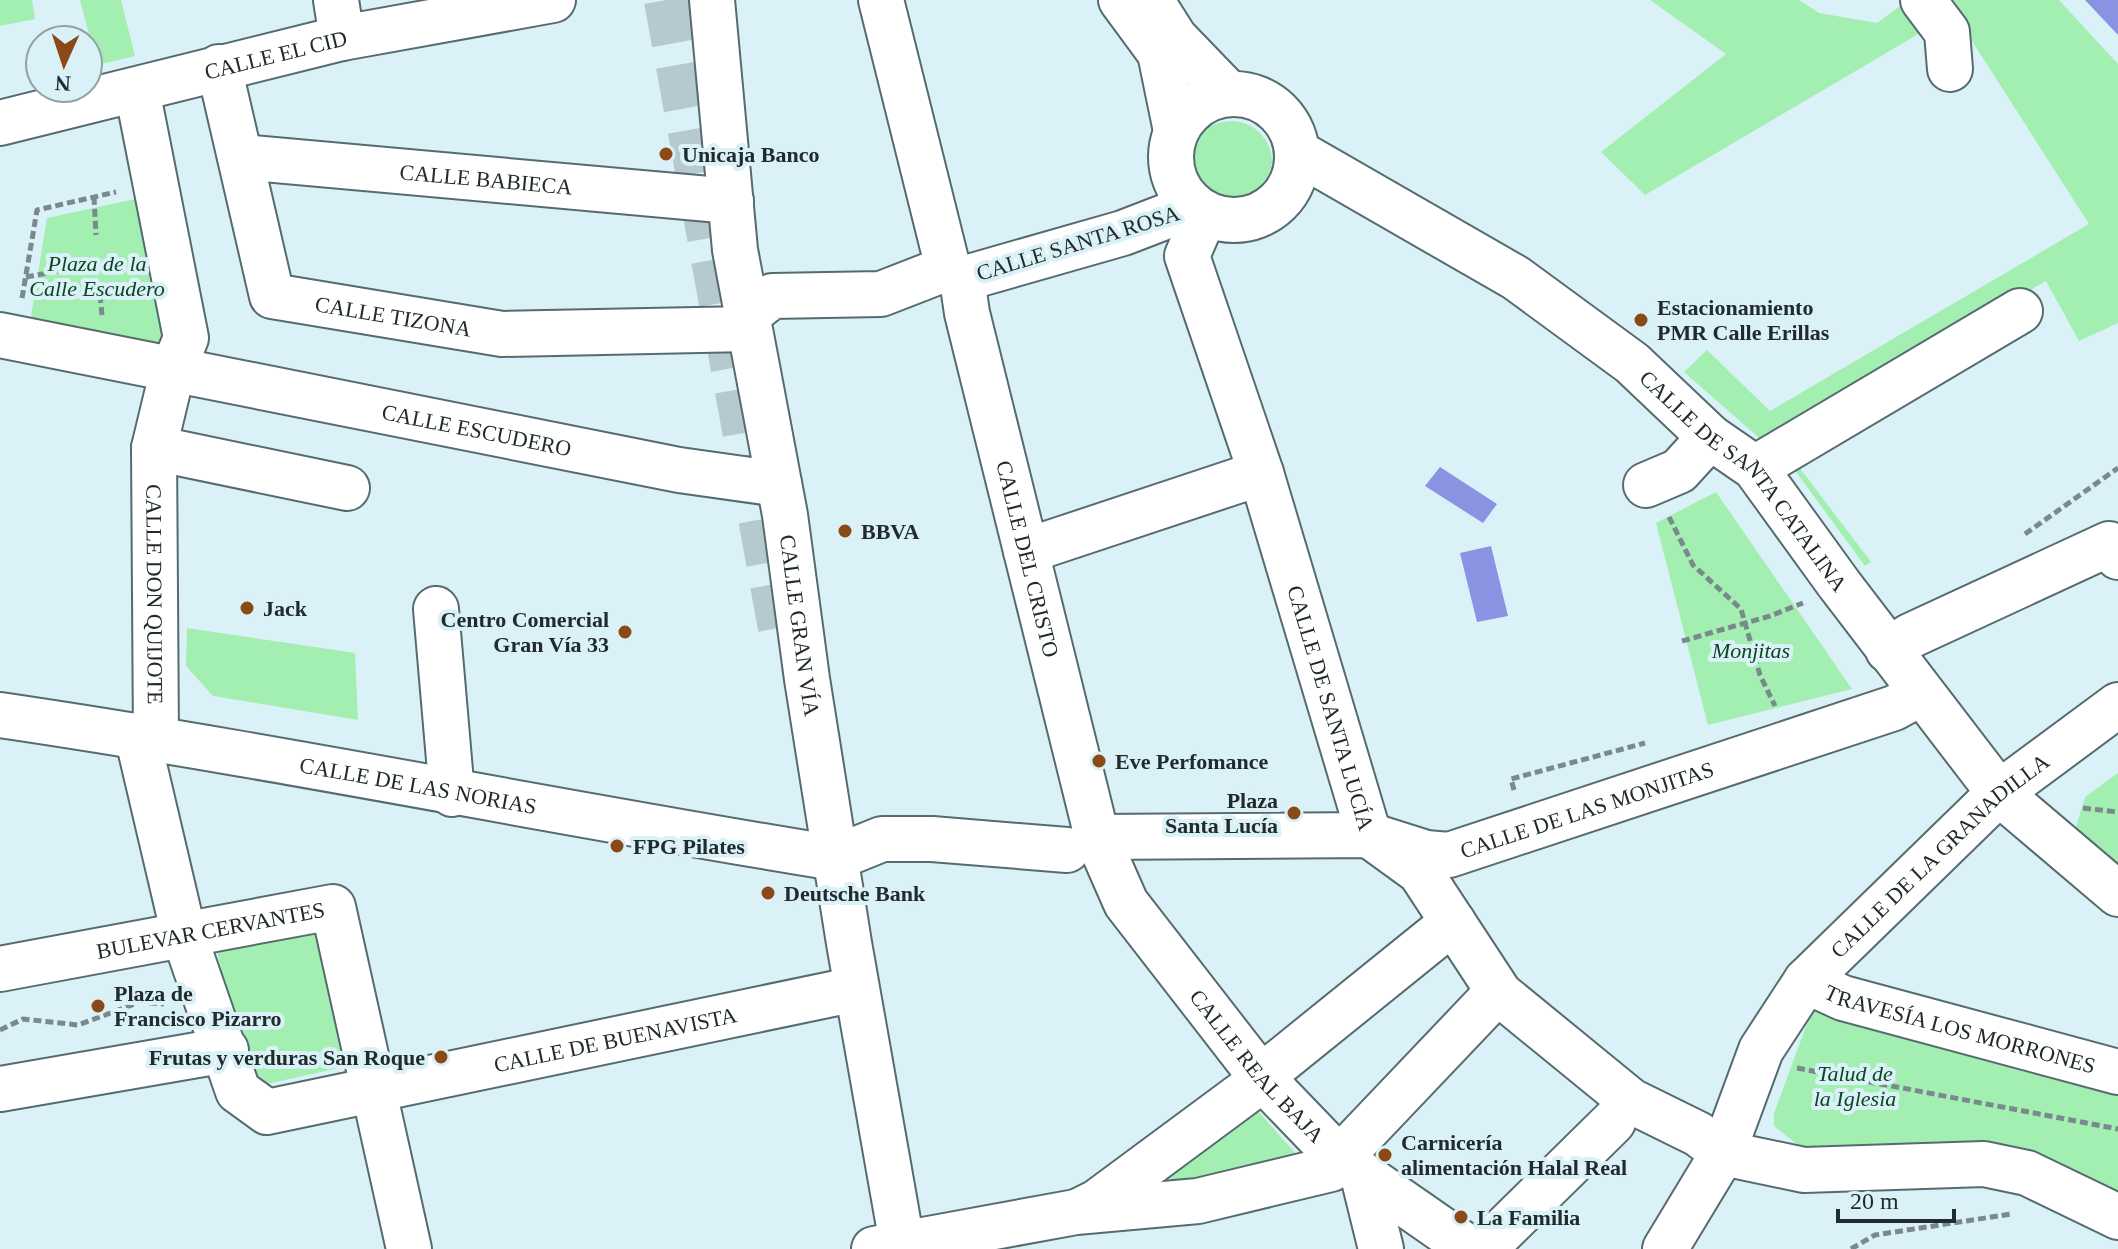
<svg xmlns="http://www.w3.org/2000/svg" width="2118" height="1249" viewBox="0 0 2118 1249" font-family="Georgia,serif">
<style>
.green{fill:#a3efb1}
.water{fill:#8993e1}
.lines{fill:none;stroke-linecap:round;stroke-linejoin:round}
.minor-tunnel{stroke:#b5c9ce;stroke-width:44;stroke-dasharray:44 22;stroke-linecap:butt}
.minor-casing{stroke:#566b70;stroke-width:48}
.path{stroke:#79898d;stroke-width:5;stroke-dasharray:8 4;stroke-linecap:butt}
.minor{stroke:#fff;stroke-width:44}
.poi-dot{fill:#8b4917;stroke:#daf1f7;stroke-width:3}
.labels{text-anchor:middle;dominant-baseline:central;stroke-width:8;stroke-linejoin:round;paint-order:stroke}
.street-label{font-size:22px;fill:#212a2c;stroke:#daf1f7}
.poi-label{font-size:22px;font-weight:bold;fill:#212a2c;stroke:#daf1f7;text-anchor:start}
.park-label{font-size:22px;font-style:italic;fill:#0c461f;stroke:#daf1f7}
</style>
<rect width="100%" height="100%" fill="#daf1f7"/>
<g class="green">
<path d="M0,0H32L35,19L0,26Z"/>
<path d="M80,0H121L135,56L97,65Z"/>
<path d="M1650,0H1799L1819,13L1877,23L1908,0H2059L2118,64V323L2079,341L2046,281L1765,443L1684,372L1707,350L1770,411L2089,224L1954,13L1645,195L1601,152L1726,54Z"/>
<circle cx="1231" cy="162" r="41"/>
<path d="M140,198L165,345L145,347L30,323L47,218Z"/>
<path d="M1788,461L1796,463L1871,562L1865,566Z"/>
<path d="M1716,492L1852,689L1708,725L1656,523Z"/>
<path d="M187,628L355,653L358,720L213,696L186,666Z"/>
<path d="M2118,773V865L2076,827L2085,797Z"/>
<path d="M321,924L353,1065L248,1088L216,947Z"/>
<path d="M1812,1010L2118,1082V1193L2041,1155L1982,1143L1808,1153L1774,1126V1113Z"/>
<path d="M1250,1102L1297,1155L1250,1174L1125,1189Z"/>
</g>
<g class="water">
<path d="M2085,0H2118V35Z"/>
<path d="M1440,467L1497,504L1483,523L1425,486Z"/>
<path d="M1491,546L1508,616L1477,622L1460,553Z"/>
</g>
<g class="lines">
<path class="minor-tunnel" d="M666,0L782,639"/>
<g class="minor-casing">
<g id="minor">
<path d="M336,0L342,38"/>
<path id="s1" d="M712,0L735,250L785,515L807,679L849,943L903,1249"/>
<path d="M1121,0L1160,53L1176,131"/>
<path d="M1923,0L1947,32L1950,69"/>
<path d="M1156,8L1175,38L1229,94"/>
<path id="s2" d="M219,67L272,296L502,334L748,329"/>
<path id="s3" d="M137,90L186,338L173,369L154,448L156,740"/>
<circle cx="1234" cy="157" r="63"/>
<path id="s4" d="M0,123L342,38L553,0"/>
<path id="s5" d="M1297,152L1516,278L1632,363L1710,437L1755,468L1839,584L1999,793L2118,894"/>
<path id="s6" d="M241,157L731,201"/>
<path id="s7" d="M1193,206L1123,233L962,279L967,313L1097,837L1126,903L1261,1077L1339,1158L1470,1249"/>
<path id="s8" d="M1205,214L1187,256L1261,473L1369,835L1420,872L1500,994L1631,1101L1698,1134L1723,1153L1804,1170L1984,1164L2027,1173L2118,1217"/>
<path d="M746,316L772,296L881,294L948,268L881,0"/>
<path id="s9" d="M0,335L679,470L779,484"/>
<path d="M154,448L347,488"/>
<path d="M1755,468L2020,311"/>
<path d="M1646,485L1679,471L1710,437"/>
<path d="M1026,551L1261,473"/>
<path d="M436,609L452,794"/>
<path d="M1888,650L1910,636L2109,544L2118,557"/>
<path id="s10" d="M0,715C279,756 556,813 835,858L882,839H932L1067,850"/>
<path id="s11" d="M137,735L184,935L238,1091L267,1112L856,989"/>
<path id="s12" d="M1097,837L1369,835L1426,853L1449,855L1894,708L1905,702L1916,686"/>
<path id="s13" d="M0,969L333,907L409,1249"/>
<path id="s14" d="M1806,981L1843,998L2118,1072"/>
<path d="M1261,1077L1453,922"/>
<path d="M0,1089L226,1050"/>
<path d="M1354,1143L1490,1000"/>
<path d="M1363,1176L1381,1249"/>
<path d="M1081,1210L1097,1202L1251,1088"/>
<path d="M1485,1248L1613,1122"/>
<path d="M874,1249L1076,1212L1198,1201L1331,1169"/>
<path id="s15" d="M1665,1249L1723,1153L1761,1050L1806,981L1999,793L2118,705"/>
</g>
</g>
<g class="path">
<path d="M94,197L96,235"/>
<path d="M26,277L69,269"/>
<path d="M100,295L102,315"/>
<path d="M22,298L37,210L116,192"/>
<path d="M1669,517L1693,565L1741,609L1760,675L1775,706"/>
<path d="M2025,534L2118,468"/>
<path d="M1682,641L1770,616L1803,603"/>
<path d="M1514,790L1511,779L1645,743"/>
<path d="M2083,808L2118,812"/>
<path d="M0,1030L23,1019L78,1025L140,1002L164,1004"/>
<path d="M1797,1068L2118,1129"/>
<path d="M1851,1249L1875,1235L2011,1214"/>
</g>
<use href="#minor" class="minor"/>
</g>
<g class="poi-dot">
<circle cx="666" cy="154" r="8"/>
<circle cx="1641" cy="320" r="8"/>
<circle cx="845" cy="531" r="8"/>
<circle cx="247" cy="608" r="8"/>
<circle cx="625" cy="632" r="8"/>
<circle cx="1099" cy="761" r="8"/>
<circle cx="1294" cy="813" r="8"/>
<circle cx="617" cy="846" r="8"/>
<circle cx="768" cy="893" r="8"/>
<circle cx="98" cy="1006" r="8"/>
<circle cx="441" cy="1057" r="8"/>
<circle cx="1385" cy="1155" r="8"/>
<circle cx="1461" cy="1217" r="8"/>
</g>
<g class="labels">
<g class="street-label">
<text stroke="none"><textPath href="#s4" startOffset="284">CALLE EL CID</textPath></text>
<text stroke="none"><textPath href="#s6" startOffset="246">CALLE BABIECA</textPath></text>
<text transform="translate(1078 243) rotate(-17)">CALLE SANTA ROSA</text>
<text stroke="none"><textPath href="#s2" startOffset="358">CALLE TIZONA</textPath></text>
<text stroke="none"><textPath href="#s9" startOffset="486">CALLE ESCUDERO</textPath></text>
<text stroke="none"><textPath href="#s5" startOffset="560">CALLE DE SANTA CATALINA</textPath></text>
<text stroke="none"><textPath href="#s7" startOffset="530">CALLE DEL CRISTO</textPath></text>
<text stroke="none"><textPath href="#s3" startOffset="514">CALLE DON QUIJOTE</textPath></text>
<text stroke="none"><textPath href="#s1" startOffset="632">CALLE GRAN VÍA</textPath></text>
<text stroke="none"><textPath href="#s8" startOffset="520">CALLE DE SANTA LUCÍA</textPath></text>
<text stroke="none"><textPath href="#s10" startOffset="424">CALLE DE LAS NORIAS</textPath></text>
<text stroke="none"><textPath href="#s12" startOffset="500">CALLE DE LAS MONJITAS</textPath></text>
<text stroke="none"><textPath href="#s15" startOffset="488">CALLE DE LA GRANADILLA</textPath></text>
<text stroke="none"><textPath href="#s13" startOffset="214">BULEVAR CERVANTES</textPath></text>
<text stroke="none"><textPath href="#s14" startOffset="162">TRAVESÍA LOS MORRONES</textPath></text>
<text stroke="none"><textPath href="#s11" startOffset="762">CALLE DE BUENAVISTA</textPath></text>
<text stroke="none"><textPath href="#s7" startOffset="1098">CALLE REAL BAJA</textPath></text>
</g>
<g class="poi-label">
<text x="682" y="154">Unicaja Banco</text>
<text x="1657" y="307">Estacionamiento<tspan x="1657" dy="25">PMR Calle Erillas</tspan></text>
<text x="861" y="531">BBVA</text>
<text x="263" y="608">Jack</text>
<text x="609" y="619" text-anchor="end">Centro Comercial<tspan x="609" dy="25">Gran Vía 33</tspan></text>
<text x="1115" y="761">Eve Perfomance</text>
<text x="1278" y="800" text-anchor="end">Plaza<tspan x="1278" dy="25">Santa Lucía</tspan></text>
<text x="633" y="846">FPG Pilates</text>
<text x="784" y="893">Deutsche Bank</text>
<text x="114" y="993">Plaza de<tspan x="114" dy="25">Francisco Pizarro</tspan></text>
<text x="425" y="1057" text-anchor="end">Frutas y verduras San Roque</text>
<text x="1401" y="1142">Carnicería<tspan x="1401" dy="25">alimentación Halal Real</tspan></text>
<text x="1477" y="1217">La Familia</text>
</g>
<g class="park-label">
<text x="97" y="263">Plaza de la<tspan x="97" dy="25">Calle Escudero</tspan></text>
<text x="1751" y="650">Monjitas</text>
<text x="1855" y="1073">Talud de<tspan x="1855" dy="25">la Iglesia</tspan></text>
</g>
</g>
<g transform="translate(64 64) rotate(183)"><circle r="38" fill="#daf1f7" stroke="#90a1a6" stroke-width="2"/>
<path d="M0-6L14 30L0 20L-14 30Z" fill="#8b4917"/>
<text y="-12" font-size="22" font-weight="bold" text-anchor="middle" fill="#212a2c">N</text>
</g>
<path d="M1838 1209v12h116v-12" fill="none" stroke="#212a2c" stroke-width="4"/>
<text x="1850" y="1209" font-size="24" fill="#212a2c" stroke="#daf1f7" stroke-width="6" paint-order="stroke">20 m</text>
</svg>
